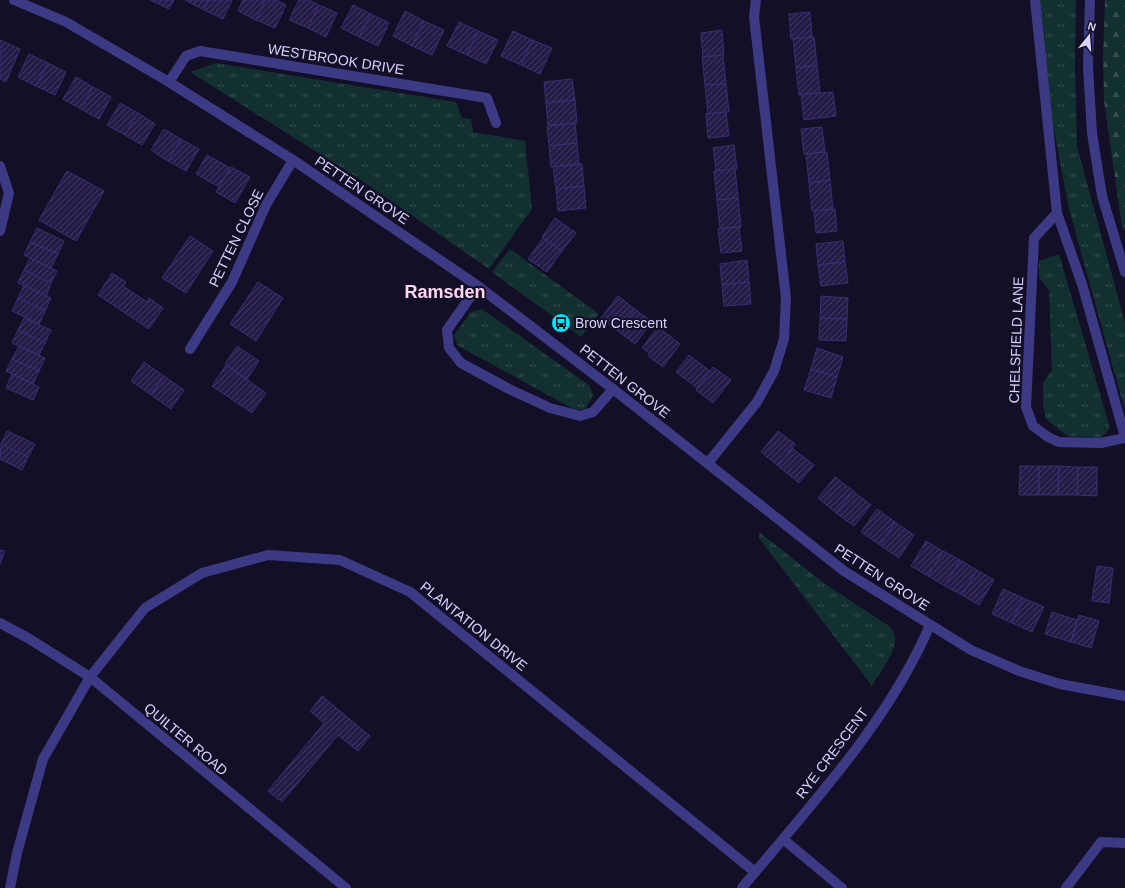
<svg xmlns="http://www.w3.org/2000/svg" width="1125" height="888" viewBox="0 0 1125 888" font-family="Helvetica,sans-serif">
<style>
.grass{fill:url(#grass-tufts)}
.forest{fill:url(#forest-firs)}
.building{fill:url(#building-hatch);stroke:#3b2d73}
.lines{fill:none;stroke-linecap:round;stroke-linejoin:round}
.minor{stroke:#3d3a85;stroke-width:10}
.tertiary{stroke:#3d3a85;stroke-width:10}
.labels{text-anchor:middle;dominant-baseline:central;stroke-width:4;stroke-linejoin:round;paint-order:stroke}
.street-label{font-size:14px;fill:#d9d4ff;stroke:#130f26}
.poi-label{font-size:14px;fill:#d9d4ff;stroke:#130f26;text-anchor:start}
.district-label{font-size:18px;font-weight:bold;fill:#ffd6f0;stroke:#130f26}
</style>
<defs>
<pattern id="grass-tufts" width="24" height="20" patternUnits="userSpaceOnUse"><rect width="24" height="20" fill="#12302f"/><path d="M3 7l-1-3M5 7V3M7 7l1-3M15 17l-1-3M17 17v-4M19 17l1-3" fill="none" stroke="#344d4e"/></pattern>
<pattern id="forest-firs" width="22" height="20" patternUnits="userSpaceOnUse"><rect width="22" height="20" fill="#12302f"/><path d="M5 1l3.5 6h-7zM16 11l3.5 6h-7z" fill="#344d4e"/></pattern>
<pattern id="building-hatch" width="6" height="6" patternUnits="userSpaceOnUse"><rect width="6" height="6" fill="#241b47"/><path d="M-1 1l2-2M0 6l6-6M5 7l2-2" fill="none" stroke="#433b63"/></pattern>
</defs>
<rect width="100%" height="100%" fill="#130f26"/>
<g class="grass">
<path d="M1037,0H1076L1075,66L1077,146L1125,323V411L1069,209L1040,57Z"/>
<path d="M216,63L456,102L462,118L471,119L473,132L525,141L532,209L489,269L358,178L190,72Z"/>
<path d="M510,249L599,314L581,337L492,272Z"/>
<path d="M1059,254L1110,428L1101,438L1067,436L1046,419L1043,405V383L1052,370L1049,290L1039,278V261Z"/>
<path d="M482,309L590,386L593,396L585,409L575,410L457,345L454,335L471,312Z"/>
<path d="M759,532L825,584L886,624C889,626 893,630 894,633C900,647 880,673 872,686L759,538Z"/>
</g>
<path class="forest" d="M1105,0H1125V231L1122,227L1104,101L1103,58Z"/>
<g class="building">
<path d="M150,0H174L169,9Z"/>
<path d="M185,0H208L204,10Z"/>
<path d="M208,0H232L223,19L204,10Z"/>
<path d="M243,0H265L256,20L238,11Z"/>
<path d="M265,0H276L286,5L275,28L256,20Z"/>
<path d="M299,0H309L319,5L308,28L289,20Z"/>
<path d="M319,5L337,13L326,37L308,28Z"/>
<path d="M353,5L371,14L359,37L341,28Z"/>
<path d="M405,11L424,21L412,46L393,36Z"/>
<path d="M810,12L812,37L791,39L789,14Z"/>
<path d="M371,14L389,23L378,46L359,37Z"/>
<path d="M424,21L444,30L432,55L412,46Z"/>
<path d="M459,22L478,31L467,55L447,46Z"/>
<path d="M722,30L724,55L703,57L701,33Z"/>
<path d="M478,31L498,40L486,64L467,55Z"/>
<path d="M513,31L532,40L521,65L501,56Z"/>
<path d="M814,37L817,65L796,68L793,39Z"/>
<path d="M0,40L20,49L6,82L0,79Z"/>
<path d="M532,40L552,48L540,74L521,65Z"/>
<path d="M29,54L48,63L36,86L18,77Z"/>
<path d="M723,55L726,84L705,85L702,57Z"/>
<path d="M48,63L66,72L55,95L36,86Z"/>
<path d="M817,65L820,93L799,95L796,68Z"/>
<path d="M76,77L93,87L81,109L63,99Z"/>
<path d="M572,79L575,100L546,103L544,82Z"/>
<path d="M726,84L729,112L708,114L705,85Z"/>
<path d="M93,87L111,97L99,119L81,109Z"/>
<path d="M833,92L836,116L804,120L801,95Z"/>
<path d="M575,100L577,123L548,125L546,103Z"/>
<path d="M120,103L138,113L125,135L107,125Z"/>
<path d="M726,112L729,136L708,138L706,114Z"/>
<path d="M138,113L155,124L142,145L125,135Z"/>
<path d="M575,123L577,143L549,146L547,126Z"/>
<path d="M822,127L825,152L804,154L801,129Z"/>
<path d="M164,129L181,139L168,161L151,150Z"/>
<path d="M181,139L199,149L186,171L168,161Z"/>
<path d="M577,143L579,164L551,167L549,146Z"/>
<path d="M734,145L737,169L716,171L713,148Z"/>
<path d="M825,152H827L830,180L809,183L806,154Z"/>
<path d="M207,155L230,168L219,187L196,174Z"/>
<path d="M579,164H582L584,186L556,189L553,167Z"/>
<path d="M231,167L250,177L235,203L216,192Z"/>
<path d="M735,169L738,198L717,200L714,171Z"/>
<path d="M67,171L104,191L76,241L39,220Z"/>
<path d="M830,180L833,209L812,211L809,183Z"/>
<path d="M584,186L586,208L558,211L556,189Z"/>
<path d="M738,198L741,227L720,229L717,200Z"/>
<path d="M833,209H835L837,231L816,233L814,211Z"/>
<path d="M555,218L576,233L562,251L542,237Z"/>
<path d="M739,227L742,251L721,253L718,229Z"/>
<path d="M37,228L64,241L58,254L30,242Z"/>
<path d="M190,236L213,251L186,293L162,278Z"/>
<path d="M543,238L562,251L547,272L528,259Z"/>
<path d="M843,241L845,262L818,265L816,244Z"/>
<path d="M30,242L58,254L51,268L24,255Z"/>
<path d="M30,258L57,271L51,283L24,270Z"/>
<path d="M747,260L749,282L722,285L720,264Z"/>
<path d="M845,262L848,283L821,286L818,265Z"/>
<path d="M24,270L51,283L46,296L18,283Z"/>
<path d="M112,273L126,282L123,286L147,302L149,298L163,308L149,329L98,295Z"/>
<path d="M258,282L283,298L256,341L230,324Z"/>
<path d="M749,282L751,304L724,306L722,285Z"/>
<path d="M24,285L51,298L45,311L18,298Z"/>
<path d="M618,296L635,309L618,331L601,318Z"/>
<path d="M821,296L848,298L847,319L820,318Z"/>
<path d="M18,298L45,311L39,324L12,311Z"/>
<path d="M635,309L652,322L635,344L618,331Z"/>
<path d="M24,318L51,330L45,343L18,330Z"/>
<path d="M820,318L847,319L846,341L819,340Z"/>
<path d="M658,327L680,344L663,367L648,356L650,354L642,348Z"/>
<path d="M18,330L45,343L39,355L12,343Z"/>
<path d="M19,346L45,358L39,371L12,359Z"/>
<path d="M237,346L259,361L247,379L225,364Z"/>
<path d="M817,348L843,357L837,377L811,369Z"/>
<path d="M689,355L710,371L697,388L676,372Z"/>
<path d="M12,359L39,371L33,384L6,371Z"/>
<path d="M144,362L164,376L151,395L131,381Z"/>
<path d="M226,365L266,393L252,413L212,386Z"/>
<path d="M713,367L731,380L713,403L696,390Z"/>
<path d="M811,369L837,377L831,398L804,390Z"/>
<path d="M12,374L39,387L33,400L6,388Z"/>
<path d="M164,376L184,390L171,409L151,395Z"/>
<path d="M7,431L35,444L28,457L1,444Z"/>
<path d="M778,431L795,444L778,466L761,452Z"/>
<path d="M1,444L28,457L22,470L0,459Z"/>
<path d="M792,448L814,465L799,483L778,466Z"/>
<path d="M1020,466H1039V495H1019Z"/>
<path d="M1039,466H1059L1058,495H1039Z"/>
<path d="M1059,466L1078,467L1077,495H1058Z"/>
<path d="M1078,467H1097V496L1077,495Z"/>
<path d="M835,477L853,491L836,513L818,498Z"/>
<path d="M853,491L871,505L854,526L836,513Z"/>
<path d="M877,509L895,522L880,545L861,532Z"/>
<path d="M895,522L914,535L899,558L880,545Z"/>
<path d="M926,541L943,551L928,576L911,566Z"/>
<path d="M0,550L5,551L0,564Z"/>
<path d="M943,551L960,560L945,586L928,576Z"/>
<path d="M960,560L977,570L962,595L945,586Z"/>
<path d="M1097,566L1113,568L1109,603L1092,601Z"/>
<path d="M977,570L994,580L979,605L962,595Z"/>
<path d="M1003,589L1023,598L1012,623L992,614Z"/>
<path d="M1023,598L1044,607L1032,632L1012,623Z"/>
<path d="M1052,612L1077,620L1071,642L1045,634Z"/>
<path d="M1079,615L1099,621L1091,648L1071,642Z"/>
<path d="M322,696L370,736L358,751L338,735L282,802L268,791L324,723L310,711Z"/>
</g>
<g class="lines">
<g class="minor">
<path d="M14,0L66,22L169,82L293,160L478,286L613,389L844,571L971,650L1019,671L1060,684L1125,696"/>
<path d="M1035,0L1057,213L1034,238L1026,407L1033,426L1048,437L1059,442L1101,443L1125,438"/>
<path d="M169,82L186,56L200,51L487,98L496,123"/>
<path d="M0,166L9,193L0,231"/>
<path d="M1057,213L1082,284L1125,437"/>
<path d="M478,286L447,330L449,348L461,363L509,389L550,408L580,416L593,412L613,389"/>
<path d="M190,349L232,282L266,205L293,160"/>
<path d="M708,463L757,402L774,371L784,339L786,298L754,17L756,0"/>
<path d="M0,623L28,638L90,677L346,888"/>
<path d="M783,839L842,888"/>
<path d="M10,888L17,853L43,759L90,677L145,608L202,573L268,555L340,560L410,592L755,872"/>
<path d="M742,888C810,805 887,725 930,625"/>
<path d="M1066,888L1101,842L1125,843"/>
</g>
<path class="tertiary" d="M1090,0L1088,67L1092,133L1102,196L1125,272"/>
</g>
<defs>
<g id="bus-disc" transform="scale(1)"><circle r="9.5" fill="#00e5ff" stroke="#130f26"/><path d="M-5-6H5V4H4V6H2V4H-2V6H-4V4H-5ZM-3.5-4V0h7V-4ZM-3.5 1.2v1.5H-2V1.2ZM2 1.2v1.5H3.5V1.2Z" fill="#111"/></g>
</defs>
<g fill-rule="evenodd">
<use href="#bus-disc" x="561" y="323"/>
</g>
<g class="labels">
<g class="street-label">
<text transform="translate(336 59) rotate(9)">WESTBROOK DRIVE</text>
<text transform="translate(362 190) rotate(34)">PETTEN GROVE</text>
<text transform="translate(236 238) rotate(-64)">PETTEN CLOSE</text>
<text transform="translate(1016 340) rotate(-88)">CHELSFIELD LANE</text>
<text transform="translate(625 381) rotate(38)">PETTEN GROVE</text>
<text transform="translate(882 577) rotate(33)">PETTEN GROVE</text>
<text transform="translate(474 626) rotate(39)">PLANTATION DRIVE</text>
<text transform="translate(186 739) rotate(40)">QUILTER ROAD</text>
<text transform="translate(832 753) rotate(-53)">RYE CRESCENT</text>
</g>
<g class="poi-label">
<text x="575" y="323">Brow Crescent</text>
</g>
<g class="district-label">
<text x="445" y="292">Ramsden</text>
</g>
</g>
<g transform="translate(1089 36) rotate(17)" stroke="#130f26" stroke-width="3" paint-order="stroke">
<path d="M0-3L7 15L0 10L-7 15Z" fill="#d9d4ff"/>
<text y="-6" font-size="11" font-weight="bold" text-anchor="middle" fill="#d9d4ff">N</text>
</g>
</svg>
